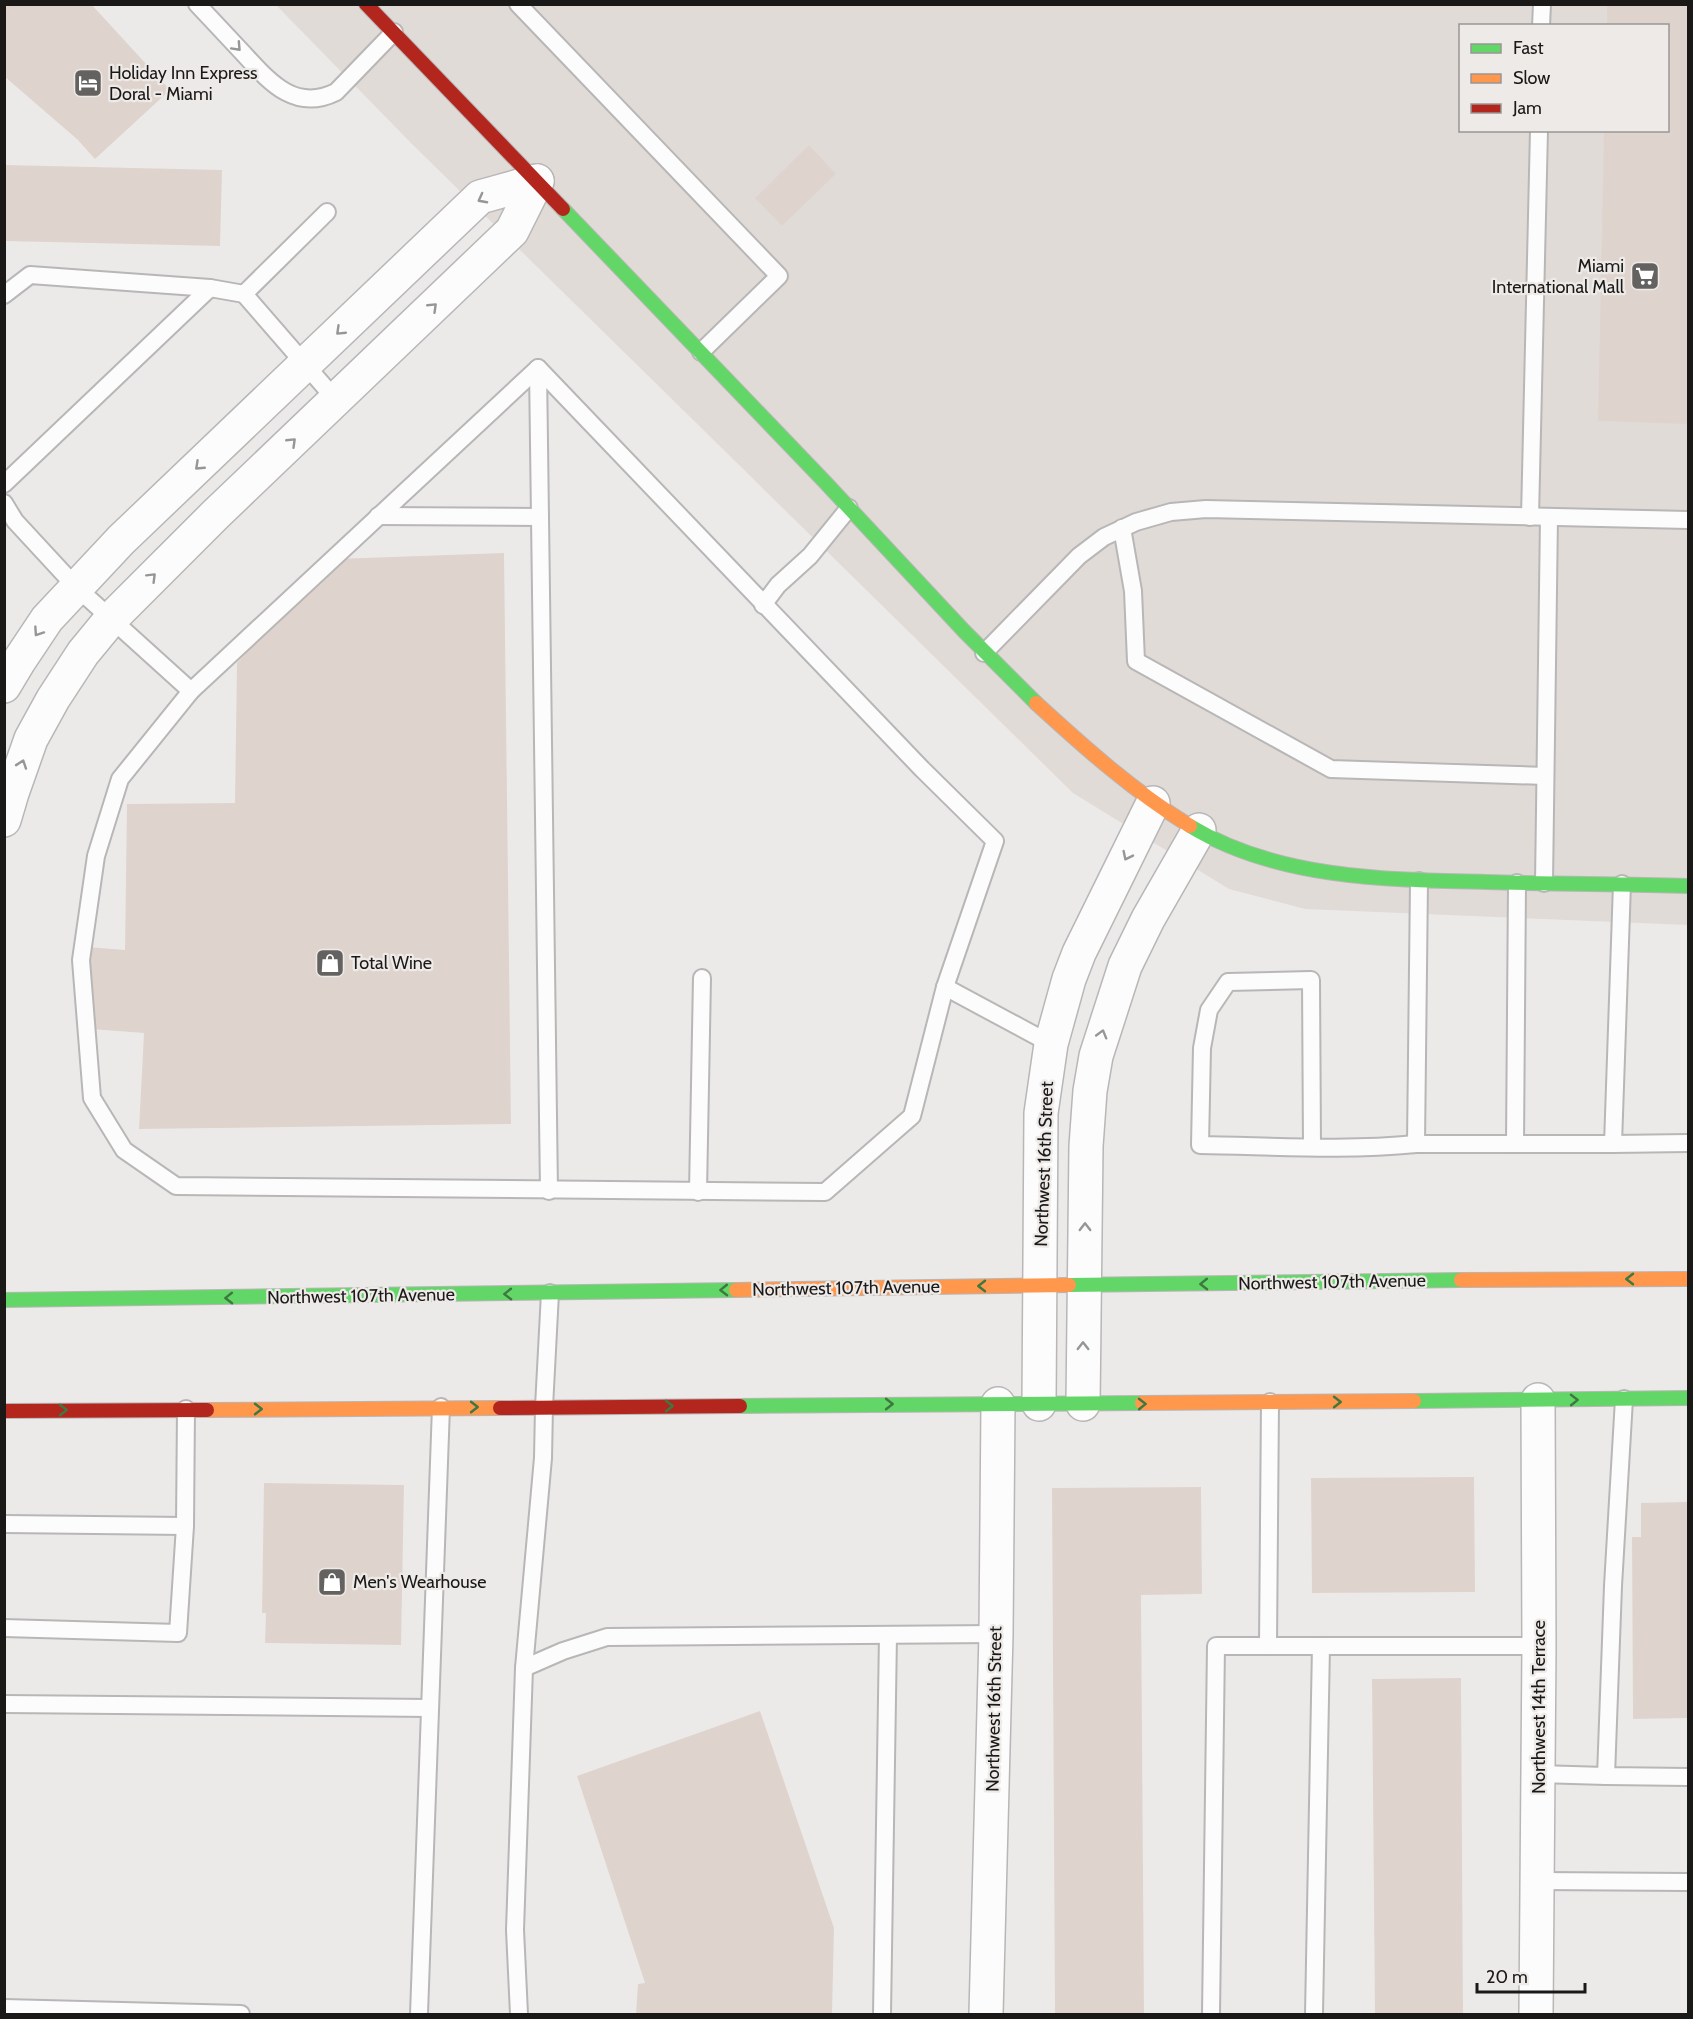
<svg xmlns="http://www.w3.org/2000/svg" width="1693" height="2019" viewBox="0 0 1693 2019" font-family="Cabin,sans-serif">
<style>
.built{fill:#e1dbd7;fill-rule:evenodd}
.building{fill:#dfd4cd}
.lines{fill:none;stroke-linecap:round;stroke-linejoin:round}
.lane-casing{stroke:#b8b6b6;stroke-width:20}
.street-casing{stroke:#b8b6b6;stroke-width:36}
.fast-casing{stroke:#b8b6b6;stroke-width:16}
.slow-casing{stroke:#b8b6b6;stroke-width:16}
.jam-casing{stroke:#b8b6b6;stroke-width:16}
.lane{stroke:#fcfcfc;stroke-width:16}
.street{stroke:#fcfcfc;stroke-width:33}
.fast{stroke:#63d668;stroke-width:14}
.slow{stroke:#ff974d;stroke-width:14}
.jam{stroke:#b3261e;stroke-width:14}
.oneway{stroke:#969695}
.oneway2{stroke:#3e7840}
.labels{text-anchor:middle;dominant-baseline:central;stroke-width:4.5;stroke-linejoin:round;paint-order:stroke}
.poi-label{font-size:18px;fill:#1a1918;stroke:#edeae8;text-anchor:start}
.street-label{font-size:18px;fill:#1a1918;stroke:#edeae8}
</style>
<rect width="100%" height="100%" fill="#eceae9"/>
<path class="built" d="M276,5H1688V925L1305,909L1229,889L1073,793L411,143ZM1460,26H1668V130H1460Z"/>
<g class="building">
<path d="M4,4H91L170,90L95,159L78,140L4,76Z"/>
<path d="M1607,4H1688V424L1598,421L1604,130H1668V26H1607Z"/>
<path d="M809,145L836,174L782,226L755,198Z"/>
<path d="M5,165L222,170L220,246L5,241Z"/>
<path d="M504,553L511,1124L139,1129L144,1033L91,1029L87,947L125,950L127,804L235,803L237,663L335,559Z"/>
<path d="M1474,1477L1475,1592L1312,1593L1311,1478Z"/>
<path d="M264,1483L404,1485L401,1645L265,1643L266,1613H262Z"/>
<path d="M1201,1487L1202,1594L1141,1595L1144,2014H1055L1052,1488Z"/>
<path d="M1688,1502V1718L1633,1719L1632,1537H1641V1503Z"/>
<path d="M1461,1678L1463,2014H1375L1372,1679Z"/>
<path d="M760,1711L834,1928L832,2014H636L638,1984L645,1983L577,1776Z"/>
</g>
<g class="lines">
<g class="lane-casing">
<g id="lane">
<path d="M197,4C212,20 227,36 242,52C268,80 294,113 336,92L394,32"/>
<path d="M518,4L779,276L701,352"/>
<path d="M1541,26L1542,4"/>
<path d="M244,294L336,400"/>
<path d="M4,295L30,275L210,288L244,294L327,212"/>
<path d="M538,368L922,769L995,841L945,987L912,1116L825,1192L176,1186L124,1150L92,1098L81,960L96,856L120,779L191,691Z"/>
<path d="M538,368L549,1191"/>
<path d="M4,484L210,288"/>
<path d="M4,503L15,521L76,587L191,691"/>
<path d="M378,516L540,517"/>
<path d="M1530,517L1539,130"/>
<path d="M1122,528L1133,591L1136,661L1331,769L1545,776"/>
<path d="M763,605L778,585L810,556L849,508"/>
<path d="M984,653L1079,556L1104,537L1136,522L1171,512L1206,509L1688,520"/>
<path d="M1419,881L1416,1144H1515L1517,883"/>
<path d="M1544,883L1549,517"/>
<path d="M945,987L1051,1044"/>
<path d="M1515,1144H1613L1622,884"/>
<path d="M1613,1144L1688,1143"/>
<path d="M1312,1147L1311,980L1228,982L1209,1010L1202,1048L1200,1145C1272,1146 1345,1151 1416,1144"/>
<path d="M698,1192L702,978"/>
<path d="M1624,1399L1613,1586L1606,1776L1688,1777"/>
<path d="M4,1524L185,1526"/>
<path d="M4,1628L178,1633L185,1526L186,1409"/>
<path d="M1268,1646H1321L1314,2014"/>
<path d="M1321,1646H1539"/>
<path d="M524,1668L563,1651L607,1637L996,1634"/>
<path d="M4,1704L430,1708"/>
<path d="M1538,1774L1606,1776"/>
<path d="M1538,1881L1688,1882"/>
<path d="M4,2008L241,2014"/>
<path d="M419,2014L441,1407"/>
<path d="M519,2014L515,1930L524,1668L543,1458L544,1407L550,1293"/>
<path d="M882,2014L888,1635"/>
<path d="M1211,2014L1216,1646H1268L1270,1402"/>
</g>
</g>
<g class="street-casing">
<g id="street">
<path d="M4,686L19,661L47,619L121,540L480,197L537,181"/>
<path d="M4,820L12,793L31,739L53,699L83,653L111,619L215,515L512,231L537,181"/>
<path d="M1039,1404L1041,1113L1051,1044L1069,979L1079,953L1153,803"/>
<path d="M1083,1404L1086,1146L1090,1091L1096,1056L1125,966L1148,919L1199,830"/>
<path d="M986,2014L996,1634L998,1404"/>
<path d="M1536,2014L1539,1646L1538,1400"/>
</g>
</g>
<g class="fast-casing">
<g id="fast">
<path d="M563,209L824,481L964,631L1036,703"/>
<path d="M1190,826C1277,879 1388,880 1487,882C1554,884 1621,884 1688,886"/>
<path d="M1069,1285L1461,1280"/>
<path d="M4,1300L736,1290"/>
<path d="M1414,1401L1688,1398"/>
<path d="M740,1406L1142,1403"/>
</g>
</g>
<g class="slow-casing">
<g id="slow">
<path d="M1036,703C1084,747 1133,791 1190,826"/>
<path d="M1461,1280L1688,1279"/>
<path d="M736,1290L1069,1285"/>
<path d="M1142,1403L1414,1401"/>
<path d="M207,1410L500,1408"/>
</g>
</g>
<g class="jam-casing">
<g id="jam">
<path d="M366,4L563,209"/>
<path d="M500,1408L740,1406"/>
<path d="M4,1411L207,1410"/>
</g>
</g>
<use href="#lane" class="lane"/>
<use href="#street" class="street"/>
<use href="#fast" class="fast"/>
<use href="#slow" class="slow"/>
<use href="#jam" class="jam"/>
</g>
<defs><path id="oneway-chevron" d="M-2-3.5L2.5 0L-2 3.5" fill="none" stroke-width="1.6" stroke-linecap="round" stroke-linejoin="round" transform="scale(1.5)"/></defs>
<g class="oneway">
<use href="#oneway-chevron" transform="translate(237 47) rotate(47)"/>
<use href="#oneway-chevron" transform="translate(482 199) rotate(152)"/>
<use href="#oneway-chevron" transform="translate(433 307) rotate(-44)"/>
<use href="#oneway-chevron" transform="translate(340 331) rotate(136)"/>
<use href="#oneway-chevron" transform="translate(292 442) rotate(-44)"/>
<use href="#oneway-chevron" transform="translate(199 466) rotate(137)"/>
<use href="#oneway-chevron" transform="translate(152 577) rotate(-45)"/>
<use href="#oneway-chevron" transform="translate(38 632) rotate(124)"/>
<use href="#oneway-chevron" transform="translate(22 764) rotate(-71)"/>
<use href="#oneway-chevron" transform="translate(1127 856) rotate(116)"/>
<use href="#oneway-chevron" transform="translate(1102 1034) rotate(-74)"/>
<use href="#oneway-chevron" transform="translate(1085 1227) rotate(-90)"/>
<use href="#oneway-chevron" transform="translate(1083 1346) rotate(-90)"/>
</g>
<g class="oneway2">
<use href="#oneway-chevron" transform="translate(1630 1279) rotate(-180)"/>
<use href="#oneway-chevron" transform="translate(1204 1284) rotate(179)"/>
<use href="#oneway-chevron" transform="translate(982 1286) rotate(180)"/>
<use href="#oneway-chevron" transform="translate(724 1290) rotate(179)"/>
<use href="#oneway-chevron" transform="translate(508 1294) rotate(179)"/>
<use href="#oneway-chevron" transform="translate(229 1298) rotate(179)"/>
<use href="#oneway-chevron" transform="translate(1574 1400) rotate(-1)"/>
<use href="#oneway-chevron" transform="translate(1337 1402)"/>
<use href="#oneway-chevron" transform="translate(889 1404)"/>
<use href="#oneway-chevron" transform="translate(1142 1404) rotate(-1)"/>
<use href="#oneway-chevron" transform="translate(669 1406)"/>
<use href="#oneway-chevron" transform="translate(474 1407)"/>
<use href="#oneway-chevron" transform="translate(258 1409)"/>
<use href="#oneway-chevron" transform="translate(63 1410)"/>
</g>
<defs>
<g id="hotel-square" transform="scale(1.5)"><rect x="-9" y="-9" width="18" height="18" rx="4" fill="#646261" stroke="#edeae8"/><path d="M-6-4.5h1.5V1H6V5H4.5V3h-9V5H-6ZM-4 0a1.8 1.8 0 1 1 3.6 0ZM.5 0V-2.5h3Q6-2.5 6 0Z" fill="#fff"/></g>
<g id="supermarket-square" transform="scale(1.5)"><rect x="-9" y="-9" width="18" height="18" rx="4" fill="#646261" stroke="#edeae8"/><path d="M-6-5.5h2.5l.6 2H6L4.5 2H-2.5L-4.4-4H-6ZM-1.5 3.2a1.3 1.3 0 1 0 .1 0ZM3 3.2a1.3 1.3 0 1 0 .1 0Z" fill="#fff"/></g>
<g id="shop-square" transform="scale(1.5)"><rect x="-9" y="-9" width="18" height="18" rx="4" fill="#646261" stroke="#edeae8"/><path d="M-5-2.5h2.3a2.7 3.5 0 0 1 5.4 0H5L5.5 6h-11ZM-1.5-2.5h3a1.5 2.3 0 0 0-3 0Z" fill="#fff"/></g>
</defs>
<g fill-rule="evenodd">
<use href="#hotel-square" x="88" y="83"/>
<use href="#supermarket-square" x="1645" y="276"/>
<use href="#shop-square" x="330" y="963"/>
<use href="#shop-square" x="332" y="1582"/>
</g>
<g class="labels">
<g class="poi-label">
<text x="109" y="73">Holiday Inn Express<tspan x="109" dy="21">Doral - Miami</tspan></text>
<text x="1624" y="266" text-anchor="end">Miami<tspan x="1624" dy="21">International Mall</tspan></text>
<text x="351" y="963">Total Wine</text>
<text x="353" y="1582">Men's Wearhouse</text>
</g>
<g class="street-label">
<text transform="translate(1044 1164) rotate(-88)">Northwest 16th Street</text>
<text transform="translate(1332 1282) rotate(-1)">Northwest 107th Avenue</text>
<text transform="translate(846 1288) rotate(-1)">Northwest 107th Avenue</text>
<text transform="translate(361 1296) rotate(-1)">Northwest 107th Avenue</text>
<text transform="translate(1539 1707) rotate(-90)">Northwest 14th Terrace</text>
<text transform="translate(994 1709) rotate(-89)">Northwest 16th Street</text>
</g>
</g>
<rect width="1693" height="2019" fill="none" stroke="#1a1918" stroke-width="12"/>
<rect x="1459" y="24" width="210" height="108" fill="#edeae8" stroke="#999695" stroke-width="1.5"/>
<rect x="1471" y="44" width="30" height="9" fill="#63d668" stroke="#999695" stroke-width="1.5"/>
<text x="1513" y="54" font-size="18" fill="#1a1918">Fast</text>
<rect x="1471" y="74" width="30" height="9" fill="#ff974d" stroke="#999695" stroke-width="1.5"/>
<text x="1513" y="84" font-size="18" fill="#1a1918">Slow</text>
<rect x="1471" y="104" width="30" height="9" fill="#b3261e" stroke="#999695" stroke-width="1.5"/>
<text x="1513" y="114" font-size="18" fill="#1a1918">Jam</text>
<path d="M1477 1983v9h108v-9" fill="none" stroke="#1a1918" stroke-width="3"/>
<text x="1486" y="1983" font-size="18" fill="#1a1918" stroke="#edeae8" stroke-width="4.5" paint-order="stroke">20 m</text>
</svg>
